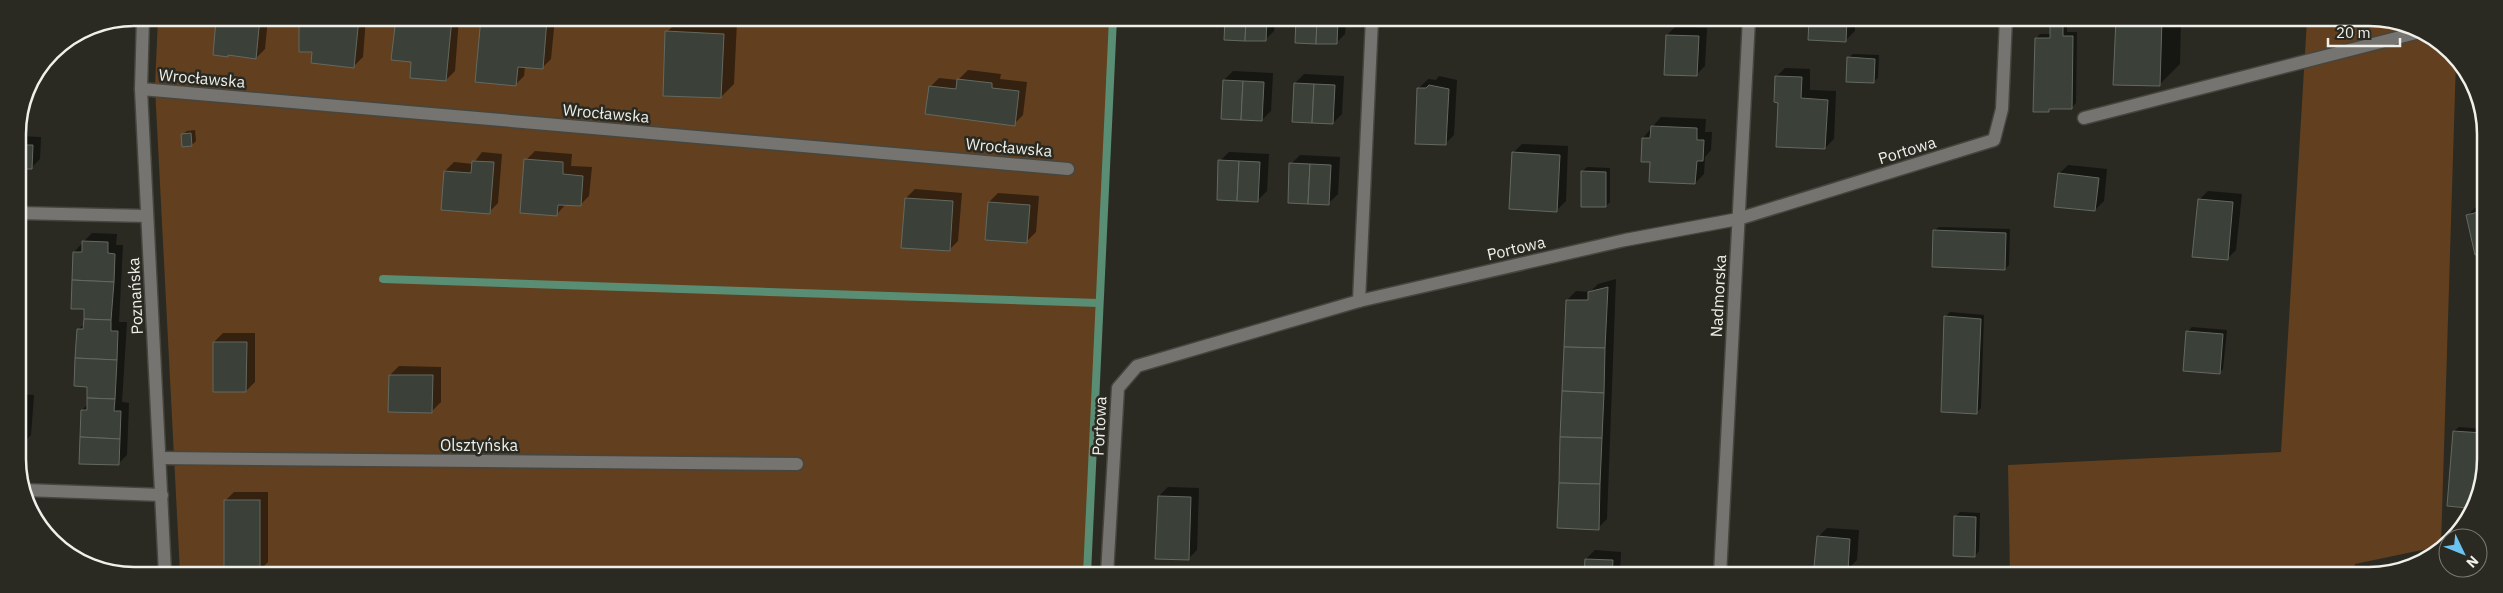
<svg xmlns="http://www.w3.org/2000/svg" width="2503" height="593" viewBox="0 0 2503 593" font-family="'IBM Plex Sans',sans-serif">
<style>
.green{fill:#623f1e}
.shadow{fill:#0007}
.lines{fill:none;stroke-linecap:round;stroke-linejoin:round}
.stream{stroke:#598d74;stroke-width:8}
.building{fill:#3b4038;stroke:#636960}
.minor-casing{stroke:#46463e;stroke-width:15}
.minor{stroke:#767470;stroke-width:12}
.labels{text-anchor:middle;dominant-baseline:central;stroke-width:5;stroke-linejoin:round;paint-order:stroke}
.street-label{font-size:16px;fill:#eff0ea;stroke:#2a2a22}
.rim{fill:none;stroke:#eff0ea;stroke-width:2.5}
</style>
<rect width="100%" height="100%" fill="#2a2a22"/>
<g class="green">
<path d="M158,18H1113L1087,574L180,573L155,87Z"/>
<path d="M2307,20H2391L2451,52L2456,60L2441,546L2355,564L2354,575H2277L2184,566L2183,575H2010L2008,465L2281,452Z"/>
</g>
<g class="shadow">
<path d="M221,18H268L265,49L256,58L230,54L228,56L218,21Z"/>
<path d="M302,18H366L363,57L354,66L313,51L299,39Z"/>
<path d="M397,18H459L455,71L446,80L412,61L393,59Z"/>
<path d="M483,18H555L551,59L542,68L525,66L524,76L515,85L477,81Z"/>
<path d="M680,19L737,21L734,84L721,97L667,32Z"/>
<path d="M1226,19H1275L1274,31L1265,40L1225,38Z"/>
<path d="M1297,19H1346L1345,34L1336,43L1296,41Z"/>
<path d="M1810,19H1855V31L1846,40Z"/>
<path d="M2051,19H2067V32H2077L2076,103L2071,108L2051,107L2048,111L2036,39L2040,34H2051Z"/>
<path d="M2117,19H2181L2180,64L2159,85Z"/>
<path d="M1676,26L1707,28L1705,66L1696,75L1667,35Z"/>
<path d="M1853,54L1879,55L1878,78L1873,82L1848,58Z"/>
<path d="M1785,68L1810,69V90L1836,91L1834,139L1825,148L1779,101L1776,77Z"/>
<path d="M968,70L1001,74L1000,79L1027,82L1023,115L1014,124L930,87L939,78L958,80Z"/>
<path d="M1233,71L1273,73L1271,111L1262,120L1224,80Z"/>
<path d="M1304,74L1344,76L1342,114L1333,123L1295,83Z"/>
<path d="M1439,76L1457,80L1454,135L1445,144L1419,88L1428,79L1436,80Z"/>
<path d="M1661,117L1706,119L1705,132H1712L1711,150L1705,157L1704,174L1695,183L1651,161L1643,138Z"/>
<path d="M19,122V136L41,137L40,159L31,168H18Z"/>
<path d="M195,130L196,141L192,145L182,135L187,131Z"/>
<path d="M1522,144L1568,146L1566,201L1557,210L1513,153Z"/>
<path d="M535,151L572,154L571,166L592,167L589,196L580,205L566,204L557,214L526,160Z"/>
<path d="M482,152L502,154L498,203L489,212L445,171L454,162L473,164Z"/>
<path d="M1229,152L1269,154L1267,191L1258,200L1220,161Z"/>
<path d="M1300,155L1340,157L1338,194L1329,203L1291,164Z"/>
<path d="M2068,165L2107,169L2104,201L2095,210L2059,174Z"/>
<path d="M1587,167L1610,168V202L1606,206L1582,172Z"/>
<path d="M915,189L962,193L958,241L949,250L906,198Z"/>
<path d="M2208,191L2242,194L2236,250L2227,259L2199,200Z"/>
<path d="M998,193L1039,196L1036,232L1027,241L989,202Z"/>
<path d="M2481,202H2483V252L2476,254L2468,215Z"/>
<path d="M1939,227L2010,229L2009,265L2005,269L1934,231Z"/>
<path d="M92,233L117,234L116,245H123L119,322H127L122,402L129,403L127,455L118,464L82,410L88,404L89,385L78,330L85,323L86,308L74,252Z"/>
<path d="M1616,279L1607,519L1598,528L1567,300L1576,291L1590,292L1598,284Z"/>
<path d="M1950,312L1984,315L1981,408L1977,412L1945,317Z"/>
<path d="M2192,327L2227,330L2223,369L2219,373L2188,331Z"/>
<path d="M223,333H255V382L246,391L214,342Z"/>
<path d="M399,366L441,367V402L432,411L390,375Z"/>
<path d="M20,394L34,395L31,435L22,444H20Z"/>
<path d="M2459,427L2483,429V481L2469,506L2454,431Z"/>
<path d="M1168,487L1199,488L1197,550L1188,559L1159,496Z"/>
<path d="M234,492H268V562L259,571L225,501Z"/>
<path d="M1960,512L1980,513L1979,551L1975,556L1955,517Z"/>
<path d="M1827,528L1859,530L1857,560L1848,569L1818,537Z"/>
<path d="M1595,550L1621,552L1620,575H1585L1586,559Z"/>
</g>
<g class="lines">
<g class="stream">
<path d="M383,279L1098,303"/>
<path d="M1087,574L1113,18"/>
</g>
</g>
<g class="building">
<path d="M229,18H260L256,59L228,55V57L213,55L216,20L229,22Z"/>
<path d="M302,18H359L354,68L311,63L312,52H299V25L301,26Z"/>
<path d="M396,18H452L446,81L410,78L411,62L391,60Z"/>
<path d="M481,18L547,19L543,69L518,67L516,86L475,82Z"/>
<path d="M598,18H640V22Z"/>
<path d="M1225,19H1246L1245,41L1224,40Z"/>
<path d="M1246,19H1267L1266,41H1245Z"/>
<path d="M1296,19H1317L1316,44L1295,43Z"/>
<path d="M1317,19H1338L1337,44H1316Z"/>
<path d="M1809,19H1847L1846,42L1808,40Z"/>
<path d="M2050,19H2063V36H2073L2072,109H2049V112H2033L2035,38H2050Z"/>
<path d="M2116,19H2162L2160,86L2113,85Z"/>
<path d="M665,31L724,34L721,98L663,96Z"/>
<path d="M1666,35L1699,36L1697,76L1664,75Z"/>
<path d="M1847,57L1875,59L1874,83L1846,82Z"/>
<path d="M1775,76L1802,77L1801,98L1828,100L1825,149L1776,147L1778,103L1774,102Z"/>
<path d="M957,79L992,83V88L1019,91L1015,126L925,114L929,86L956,89Z"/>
<path d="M1223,80L1243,81L1241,120L1221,119Z"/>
<path d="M1243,81L1264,82L1262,121L1241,120Z"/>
<path d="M1294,83L1314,84L1312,123L1292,122Z"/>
<path d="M1314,84L1335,85L1333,124L1312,123Z"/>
<path d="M1429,85L1449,89L1446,145L1415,144L1417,88H1426Z"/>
<path d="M1651,126L1697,128V140H1704L1703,161H1697L1695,184L1649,182L1650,162H1641L1642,138H1650Z"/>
<path d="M191,133L192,146L182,147L181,134Z"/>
<path d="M18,145H33L32,169H18Z"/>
<path d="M1512,152L1560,155L1557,212L1509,209Z"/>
<path d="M524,159L563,162V174L583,176L581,206L558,205L557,216L520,213Z"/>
<path d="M1218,160L1239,161L1237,201L1217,200Z"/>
<path d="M472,161L494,162L490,214L441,210L444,171L471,173Z"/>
<path d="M1239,161L1260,162L1258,202L1237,201Z"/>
<path d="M1289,163L1310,164L1308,204L1288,203Z"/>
<path d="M1310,164L1331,165L1329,205L1308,204Z"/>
<path d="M1581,171L1606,172V207H1581Z"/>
<path d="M2058,173L2099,178L2095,211L2054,207Z"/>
<path d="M905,198L953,201L950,251L901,248Z"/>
<path d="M2198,199L2233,202L2228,260L2192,257Z"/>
<path d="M988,202L1030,205L1027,243L985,240Z"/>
<path d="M2483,211V253L2475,255L2466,215Z"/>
<path d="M1933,230L2006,233L2005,270L1932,267Z"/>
<path d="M82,241L108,242V253L115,254L114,282L72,280L73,252H82Z"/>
<path d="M72,280L114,282L111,320L84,319V309H71Z"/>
<path d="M1608,287L1605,348L1564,347L1566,300H1588V292Z"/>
<path d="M1944,316L1981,319L1977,414L1941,412Z"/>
<path d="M84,319L111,320V331H118L117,360L75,358L77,329H83Z"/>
<path d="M2186,331L2223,334L2220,374L2183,371Z"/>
<path d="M213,342H247L246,392H213Z"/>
<path d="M1564,347L1605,348L1604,393L1562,391Z"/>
<path d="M75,358L117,360L115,399L87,398V387L74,386Z"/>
<path d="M389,375H433L432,413L388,412Z"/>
<path d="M1562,391L1604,393L1602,438L1560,437Z"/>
<path d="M87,398L115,399L114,411H121L120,439L80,437L81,410H87Z"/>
<path d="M19,403H26L22,445H20Z"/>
<path d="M2453,431L2483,433V481L2468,508L2447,506Z"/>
<path d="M80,437L120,439L119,465L79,464Z"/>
<path d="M1560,437L1602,438L1600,484L1559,483Z"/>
<path d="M1559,483L1600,484L1599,530L1557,528Z"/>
<path d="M1158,496L1191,497L1189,560L1155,559Z"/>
<rect x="224" y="500" width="36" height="72"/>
<path d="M1954,516L1976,517L1975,557L1953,556Z"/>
<path d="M1817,536L1850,539L1848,570L1814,567Z"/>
<path d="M1585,559L1613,560L1612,575H1584Z"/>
</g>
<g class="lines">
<g class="minor-casing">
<g id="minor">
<path d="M143,18L141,89L165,573"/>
<path d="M141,89L1068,169"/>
<path d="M2084,118L2416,33"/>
<path d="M18,213L147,216"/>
<path d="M1359,301L1372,19"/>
<path d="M160,458L797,464"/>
<path d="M25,490L162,495"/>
<path d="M1107,574L1118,388L1137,366L1359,301L1625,240L1738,219L1994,140L2002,109L2006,19"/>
<path d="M1720,575L1749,19"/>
</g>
</g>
<use href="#minor" class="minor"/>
</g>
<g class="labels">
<g class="street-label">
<text transform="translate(202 78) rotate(5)">Wrocławska</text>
<text transform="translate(606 113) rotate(5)">Wrocławska</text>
<text transform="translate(1009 147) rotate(5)">Wrocławska</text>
<text transform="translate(1907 150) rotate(-17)">Portowa</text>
<text transform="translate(1516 248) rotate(-13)">Portowa</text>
<text transform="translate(135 296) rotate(-93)">Poznańska</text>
<text transform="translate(1718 296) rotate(-87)">Nadmorska</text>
<text transform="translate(1099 426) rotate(-87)">Portowa</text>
<text x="479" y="445">Olsztyńska</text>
</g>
</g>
<path d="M0 0H2503V593H0ZM134 26H2369A108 108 0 0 1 2477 134V459A108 108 0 0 1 2369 567H134A108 108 0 0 1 26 459V134A108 108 0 0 1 134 26Z" fill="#2a2a22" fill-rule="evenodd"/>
<path class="rim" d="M134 26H2369A108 108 0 0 1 2477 134V459A108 108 0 0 1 2369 567H134A108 108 0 0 1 26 459V134A108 108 0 0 1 134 26Z"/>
<g transform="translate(2463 553) rotate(133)"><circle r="24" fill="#2a2a22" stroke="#797972"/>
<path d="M0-4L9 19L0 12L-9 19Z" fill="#6ac3f1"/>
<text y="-8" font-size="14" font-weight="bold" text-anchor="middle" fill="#eff0ea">N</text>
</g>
<path d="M2328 38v8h72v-8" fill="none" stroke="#eff0ea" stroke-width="2.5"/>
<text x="2336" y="38" font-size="15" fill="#eff0ea" stroke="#2a2a22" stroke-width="4" paint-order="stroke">20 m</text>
</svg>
